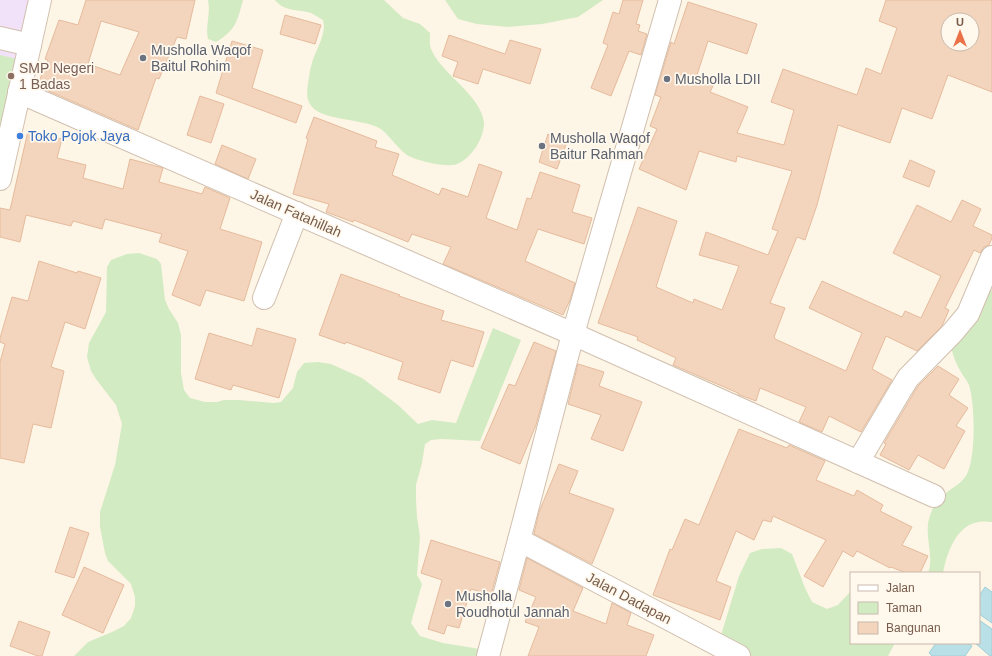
<svg xmlns="http://www.w3.org/2000/svg" width="992" height="656" viewBox="0 0 992 656" font-family="Arial,sans-serif">
<style>
.education{fill:#f2e2f9}
.green{fill:#d3ebc3}
.water{fill:#b9dfe7;stroke:#9fcfd9}
.building{fill:#f3d4bd;stroke:#e6bb9c;fill-rule:evenodd}
.lines{fill:none;stroke-linecap:round;stroke-linejoin:round}
.minor-casing{stroke:#d1bfae;stroke-width:24}
.minor{stroke:#fff;stroke-width:22}
.worship-dot{fill:#6b7280;stroke:#fff8ed;stroke-width:1.5}
.education-dot{fill:#8d6e63;stroke:#fff8ed;stroke-width:1.5}
.shop-dot{fill:#3f7fe0;stroke:#fff8ed;stroke-width:1.5}
.labels{text-anchor:middle;dominant-baseline:central;stroke-width:3.5;stroke-linejoin:round;paint-order:stroke}
.worship-label{font-size:14px;fill:#5b616d;stroke:#fff8ed;text-anchor:start}
.education-label{font-size:14px;fill:#785e54;stroke:#fff8ed;text-anchor:start}
.shop-label{font-size:14px;fill:#366cbe;stroke:#fff8ed;text-anchor:start}
.street-label{font-size:14px;fill:#775b4a;stroke:#fff8ed}
</style>
<rect width="100%" height="100%" fill="#fdf5e6"/>
<path class="education" d="M0,0H40L0,179Z"/>
<g class="green">
<path d="M208,0H243C237,22 236,30 216,42L208,39C205,26 211,13 208,0Z"/>
<path d="M275,0H384L403,18L420,24L430,33C430,38 429,46 432,51C443,75 482,96 484,123C484,138 472,158 457,164C447,168 417,161 407,155C397,148 388,133 379,128C361,118 319,121 310,104C306,97 307,91 308,83C309,77 310,69 312,63C316,49 327,34 323,20C319,18 315,15 311,13C298,9 284,12 275,0Z"/>
<path d="M445,0H603L578,17L542,24L508,27L477,24L458,19Z"/>
<path d="M0,55L26,61L0,179Z"/>
<path d="M139,253L157,259L161,264L165,300L169,309L178,323L181,335V373L184,390L190,398L205,402H217L224,400H239L274,403L281,402L293,388L297,372L304,363L318,362L331,364L362,378L398,405L418,424L432,420L456,423L493,328L521,340L480,441L442,439L431,440L425,444L422,463L416,485V500L417,517L420,537L417,575L422,584L411,623L420,636L443,643L480,649L488,656H74L88,642L112,632L124,626L131,618L135,606V597L131,584L108,561L105,553L100,527V512L115,465L122,424L116,405L96,379L91,371L87,357L89,343L106,312L107,267L111,260L127,254Z"/>
<path d="M992,290V522C988,522 983,521 979,522C956,525 947,553 943,573H928C934,557 926,541 928,525C928,520 931,513 933,508C940,491 959,489 967,474C976,457 975,403 969,385C967,380 963,376 961,372C956,364 953,356 951,346L984,291Z"/>
<path d="M781,548L792,554L805,588L812,602L827,609L838,605L851,591V643H895L888,656H739L718,645L739,576L750,553L762,549Z"/>
</g>
<g class="water">
<path d="M985,587L992,592V623L979,614V596Z"/>
<path d="M979,620L992,629V656H990L975,643H979Z"/>
<path d="M936,643H967L972,646L965,656H932L929,653Z"/>
</g>
<g class="building">
<path d="M86,0H195L186,39L177,37L159,79L156,78L138,130L37,86L48,60L45,59L59,20L78,25ZM101,21L139,32L120,75L88,64Z"/>
<path d="M623,0H643L636,24L640,25L638,31L647,34L641,55L629,51L611,96L591,88L608,45L603,43L613,12L619,14Z"/>
<path d="M886,0H992V92L948,75L932,119L902,108L890,143L838,125L817,205L805,240L797,237L770,303L785,308L774,337L775,338V339L846,371L862,333L809,308L822,281L902,317L905,311L921,318L941,276L893,253L917,205L951,222L962,200L981,209L973,226L992,235V238L989,245L984,247L980,253L974,250L945,308L949,310L942,326L917,351L886,336L872,369L892,380L861,432L829,416L822,432L799,422L806,407L760,388L756,401L740,395L738,394V393L673,365L676,358L637,340L638,337L598,323L638,207L677,221L656,287L693,303L694,299L722,310L739,266L699,255L706,232L768,255L778,231L772,229L792,171L737,156L736,162L699,151L686,190L639,169L657,129L650,126L661,97L655,95L671,42L674,44L688,2L757,24L747,54L708,41L697,75L715,82L710,92L748,107L737,133L784,145L794,110L771,102L783,69L857,95L866,68L881,74L897,28L879,21ZM948,20H972V44H948Z"/>
<path d="M285,15L321,25L315,44L280,34Z"/>
<path d="M449,35L505,54L510,40L541,49L530,84L483,69L478,84L453,76L458,62L442,56Z"/>
<path d="M232,41L263,50L252,88L302,106L296,123L216,93Z"/>
<path d="M200,96L224,104L211,143L187,135Z"/>
<path d="M314,117L377,141L375,147L399,154L392,175L439,195L442,188L468,197L479,164L502,172L486,218L517,230L527,198L531,199L540,172L580,185L572,212L592,218L584,244L538,229L525,261L575,283L570,300L563,315L443,264L451,247L412,234L408,242L354,220L353,222L326,212L329,204L293,194L308,139L306,138Z"/>
<path d="M28,131L62,139L57,158L86,165L83,178L123,189L130,159L163,168L159,182L202,194L205,187L230,198L220,229L262,242L244,301L206,290L200,306L172,295L188,251L159,242L162,234L105,219L102,229L73,221L71,226L26,215L20,242L0,237V208L10,210Z"/>
<path d="M548,134L567,142L557,169L539,162Z"/>
<path d="M222,145L256,159L248,179L215,164Z"/>
<path d="M910,160L935,171L929,187L903,177Z"/>
<path d="M39,261L77,273L78,271L101,278L85,329L65,322L51,367L64,371L51,428L33,424L24,463L0,458V362L5,344L0,342V338L12,297L28,301Z"/>
<path d="M341,274L400,295L399,296L444,311L441,320L484,332L473,367L451,360L440,393L398,379L403,362L346,342L345,344L319,335Z"/>
<path d="M257,328L296,339L279,398L233,385L231,390L195,379L209,333L252,346Z"/>
<path d="M534,342L556,351L536,425L520,464L481,448L509,384L515,386Z"/>
<path d="M578,364L604,372L599,386L642,402L623,451L591,439L601,415L568,404Z"/>
<path d="M938,366L959,379L949,395L968,408L956,426L965,431L944,469L918,455L909,470L880,455L886,444L884,443L918,386Z"/>
<path d="M739,429L787,448L789,445L825,461L816,480L854,496L857,490L883,505L880,511L912,527L902,545L928,556L920,573H906L891,567L890,568L857,551L853,557L843,551L823,587L804,576L826,540L773,516L771,522L763,520L754,540L736,531L716,581L731,587L720,620L653,595L670,549L672,550L685,519L699,525Z"/>
<path d="M559,464L578,471L569,493L614,509L592,564L534,534L539,512Z"/>
<path d="M70,527L89,533L74,578L55,572Z"/>
<path d="M431,540L500,562L491,595L471,589L459,628L447,625L444,634L428,629L442,580L421,573Z"/>
<path d="M527,558L583,588L573,611L606,624L612,603L631,613L627,625L654,635L646,656H528L539,627L525,622L536,597L519,590Z"/>
<path d="M84,567L124,585L103,633L62,615Z"/>
<path d="M19,621L50,632L42,656H38L10,646Z"/>
</g>
<g class="lines">
<g class="minor-casing">
<g id="minor">
<path d="M670,0L573,334L519,540L739,656"/>
<path d="M0,38L30,45"/>
<path d="M19,92L573,334L934,496"/>
<path d="M0,179L40,0"/>
<path d="M264,298L297,213"/>
<path d="M858,462L900,391L908,378L953,332L968,314L992,257"/>
<path d="M488,656L519,540"/>
</g>
</g>
<use href="#minor" class="minor"/>
</g>
<g class="worship-dot">
<circle cx="143" cy="58" r="4"/>
<circle cx="667" cy="79" r="4"/>
<circle cx="542" cy="146" r="4"/>
<circle cx="448" cy="604" r="4"/>
</g>
<circle class="education-dot" cx="11" cy="76" r="4"/>
<circle class="shop-dot" cx="20" cy="136" r="4"/>
<g class="labels">
<g class="worship-label">
<text x="151" y="50">Musholla Waqof<tspan x="151" dy="16">Baitul Rohim</tspan></text>
<text x="675" y="79">Musholla LDII</text>
<text x="550" y="138">Musholla Waqof<tspan x="550" dy="16">Baitur Rahman</tspan></text>
<text x="456" y="596">Musholla<tspan x="456" dy="16">Roudhotul Jannah</tspan></text>
</g>
<g class="education-label">
<text x="19" y="68">SMP Negeri<tspan x="19" dy="16">1 Badas</tspan></text>
</g>
<g class="shop-label">
<text x="28" y="136">Toko Pojok Jaya</text>
</g>
<g class="street-label">
<text transform="translate(296 213) rotate(24)">Jalan Fatahillah</text>
<text transform="translate(629 598) rotate(28)">Jalan Dadapan</text>
</g>
</g>
<rect x="850" y="572" width="130" height="72" fill="#fff8ed" stroke="#c9b9ac"/>
<rect x="858" y="585" width="20" height="6" fill="#ffffff" stroke="#c9b9ac"/>
<text x="886" y="592" font-size="12" fill="#775b4a">Jalan</text>
<rect x="858" y="602" width="20" height="12" fill="#d3ebc3" stroke="#c9b9ac"/>
<text x="886" y="612" font-size="12" fill="#775b4a">Taman</text>
<rect x="858" y="622" width="20" height="12" fill="#f3d4bd" stroke="#c9b9ac"/>
<text x="886" y="632" font-size="12" fill="#775b4a">Bangunan</text>
<g transform="translate(960 32)"><circle r="19" fill="#fff8ed" stroke="#c9b9ac"/>
<path d="M0-3L7 15L0 10L-7 15Z" fill="#ea7048"/>
<text y="-6" font-size="11" font-weight="bold" text-anchor="middle" fill="#775b4a">U</text>
</g>
</svg>
